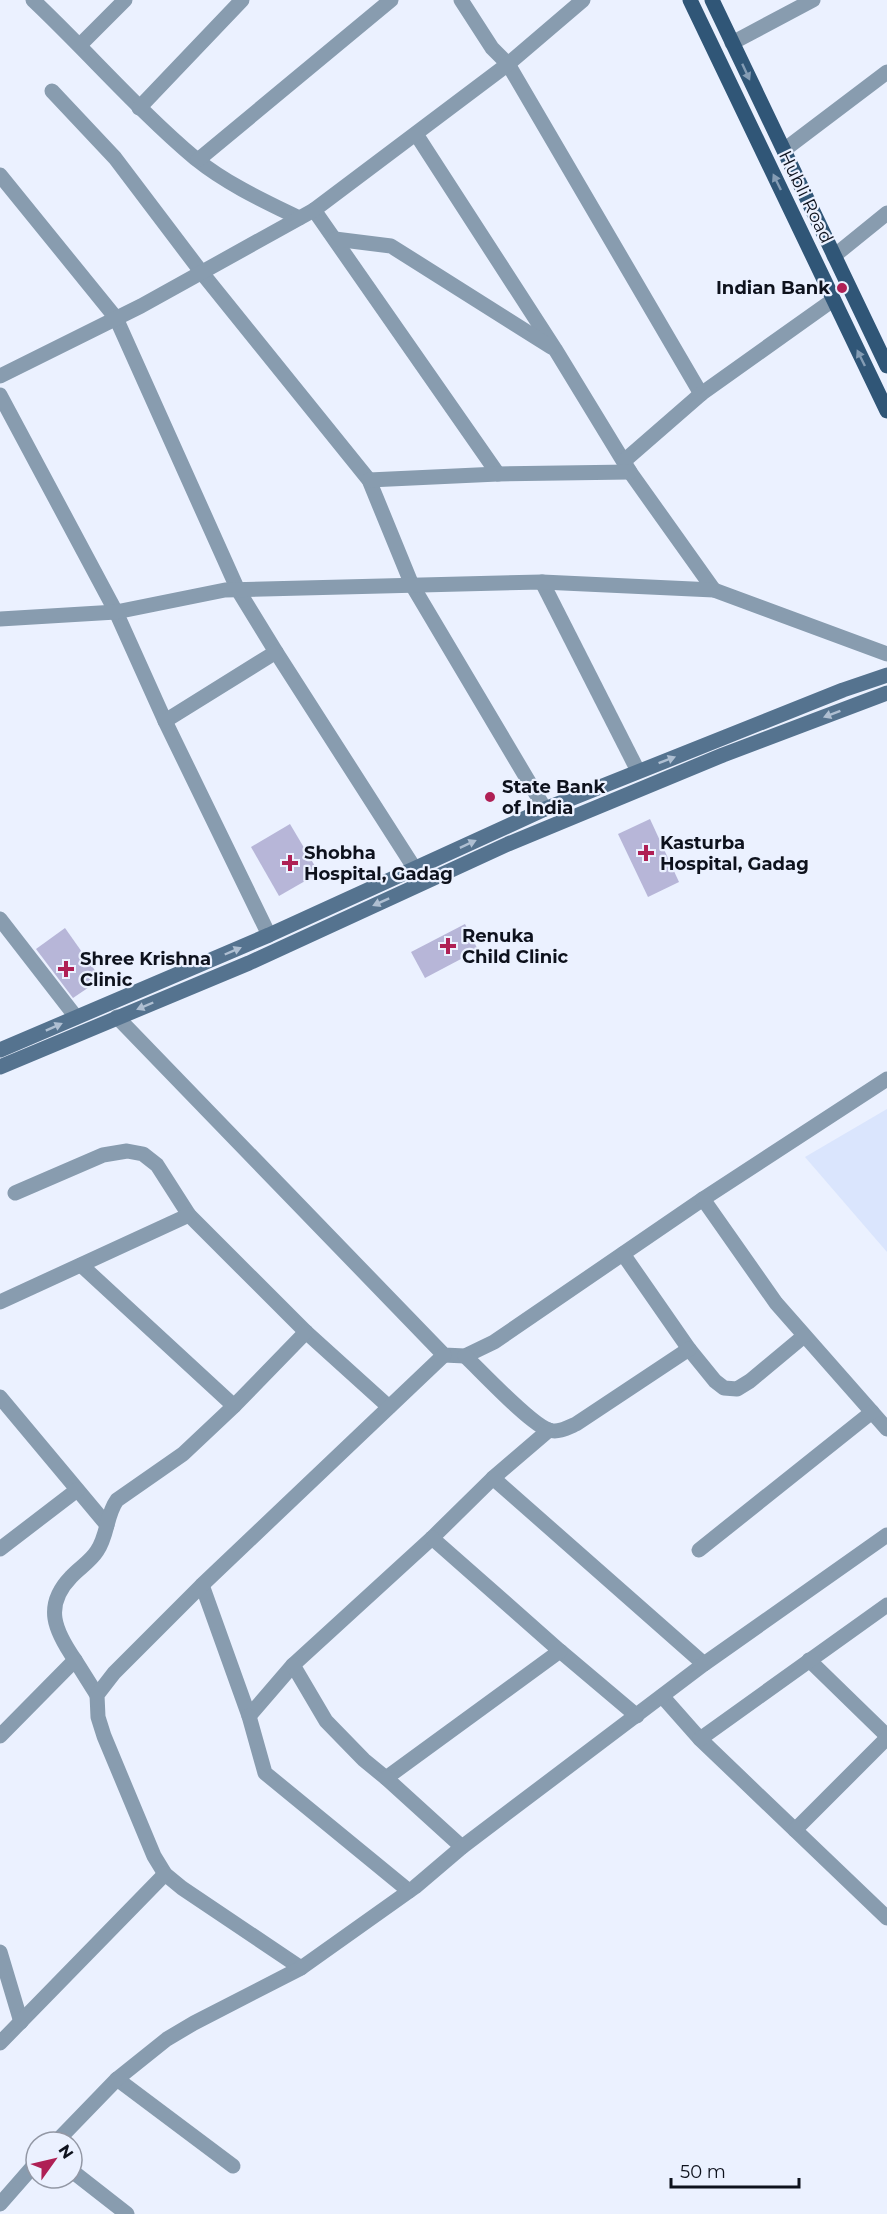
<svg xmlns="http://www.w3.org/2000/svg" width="887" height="2214" viewBox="0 0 887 2214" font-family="Montserrat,sans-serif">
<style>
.built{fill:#dae5fd}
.building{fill:#b7b6d8}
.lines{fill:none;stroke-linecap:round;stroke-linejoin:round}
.street{stroke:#889caf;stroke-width:15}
.secondary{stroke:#55738f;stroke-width:15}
.primary{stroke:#305677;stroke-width:15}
.oneway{fill:#849cb4}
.oneway2{fill:#afbfd2}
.poi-dot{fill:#af2055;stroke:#ebf1ff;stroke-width:2}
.labels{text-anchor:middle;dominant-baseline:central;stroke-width:4.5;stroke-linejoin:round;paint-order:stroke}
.street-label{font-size:18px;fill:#0e121d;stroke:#ebf1ff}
.poi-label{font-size:18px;font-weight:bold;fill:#0e121d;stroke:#ebf1ff;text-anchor:start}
</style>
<rect width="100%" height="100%" fill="#ebf1ff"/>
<path class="built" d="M887,1109V1252L805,1157Z"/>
<g class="building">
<path d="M650,819L679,882L648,897L618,834Z"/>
<path d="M290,824L319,873L279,896L251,847Z"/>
<path d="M465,924L478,950L425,978L411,952Z"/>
<path d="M65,928L101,979L73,998L36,949Z"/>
</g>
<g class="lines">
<g class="street">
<path d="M33,0C88,52 138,110 196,159C227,184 264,201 299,218"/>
<path d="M461,0L492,48L508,64L701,394"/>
<path d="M732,43L813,0"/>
<path d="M80,45L125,0"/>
<path d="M52,91L115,158L202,273L369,480L412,585L545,809"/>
<path d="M139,108L242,0"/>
<path d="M416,134L555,349L630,472L714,590"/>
<path d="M784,150L887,72"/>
<path d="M198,160L391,0"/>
<path d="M0,175L116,318L238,590L276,652L415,869"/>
<path d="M314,210L498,474"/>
<path d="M335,239L391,246L551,347"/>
<path d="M834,256L887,213"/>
<path d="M0,376L141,306L314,210L508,64L583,0"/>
<path d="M0,395L116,612L165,721L269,935"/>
<path d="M624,461L701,394L833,300"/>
<path d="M369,480L498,474L630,472"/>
<path d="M542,582L638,771"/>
<path d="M0,619L116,612L225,590L542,582L714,590L887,654"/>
<path d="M165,721L276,652"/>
<path d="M0,919L76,1017"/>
<path d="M117,1017L444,1355L465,1356L494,1342L703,1199L887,1079"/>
<path d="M15,1193L103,1155L127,1151L143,1154L157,1165L189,1215L306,1332L389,1407"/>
<path d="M703,1199L776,1303L887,1429"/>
<path d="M623,1254L689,1349L715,1381L724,1388L737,1389L750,1381L804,1336"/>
<path d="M81,1265L234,1406"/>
<path d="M0,1302L189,1215"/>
<path d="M465,1356C481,1371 531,1425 549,1430C558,1433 567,1428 576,1424L689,1349"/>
<path d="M0,1397L107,1525"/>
<path d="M493,1478L704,1664"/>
<path d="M0,1549L77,1490"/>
<path d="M699,1550L872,1412"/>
<path d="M202,1585L249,1716L293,1665L432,1538L493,1478L549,1430"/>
<path d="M560,1651L637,1716"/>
<path d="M75,1660C55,1631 43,1606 71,1577C79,1568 90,1562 97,1551C108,1535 106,1515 117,1500L183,1454L234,1406L306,1332"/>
<path d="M809,1660L887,1736"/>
<path d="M293,1665L326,1721L364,1760L386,1778L560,1651L432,1538"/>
<path d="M662,1696L700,1739L887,1918"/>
<path d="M249,1716L265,1773L409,1891"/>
<path d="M0,1736L75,1660L97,1695"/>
<path d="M700,1739L887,1605"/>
<path d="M386,1778L462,1847"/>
<path d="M795,1830L887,1738"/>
<path d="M0,1952L21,2022"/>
<path d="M301,1968L182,1888L165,1874L154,1856L104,1736L98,1717L97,1695L114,1673L202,1585L444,1355"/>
<path d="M0,2043L165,1874"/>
<path d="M117,2079L233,2166"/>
<path d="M56,2142L117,2079L167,2039L194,2023L301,1968L415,1887L462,1847L704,1664L887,1535"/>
<path d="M72,2171L127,2214"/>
<path d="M0,2204L36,2163"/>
</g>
<g class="secondary">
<path d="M0,1050L269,935L545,809L843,690L887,675"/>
<path d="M0,1067L249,963L508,844L723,755L887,693"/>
</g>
<g class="primary">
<path d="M690,0L887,411"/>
<path d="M712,0L887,366"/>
</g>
</g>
<defs><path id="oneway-solid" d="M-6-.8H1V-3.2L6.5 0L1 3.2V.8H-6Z" transform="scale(1.5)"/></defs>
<g class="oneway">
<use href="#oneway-solid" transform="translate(746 72) rotate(65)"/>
<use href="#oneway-solid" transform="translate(777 182) rotate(-116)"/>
<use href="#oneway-solid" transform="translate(861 358) rotate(-116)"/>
</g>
<g class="oneway2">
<use href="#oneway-solid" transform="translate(832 714) rotate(159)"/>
<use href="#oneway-solid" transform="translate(667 760) rotate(-21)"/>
<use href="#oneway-solid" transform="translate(468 844) rotate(-25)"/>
<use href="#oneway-solid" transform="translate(381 902) rotate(156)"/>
<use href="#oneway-solid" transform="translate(233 951) rotate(-23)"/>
<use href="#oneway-solid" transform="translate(145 1006) rotate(157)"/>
<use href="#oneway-solid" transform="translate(54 1027) rotate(-24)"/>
</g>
<g class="poi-dot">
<circle cx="842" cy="288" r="6"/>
<circle cx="490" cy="797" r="6"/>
<path d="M643 844h6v6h6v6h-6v6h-6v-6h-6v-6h6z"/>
<path d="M287 854h6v6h6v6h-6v6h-6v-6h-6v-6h6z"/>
<path d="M445 937h6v6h6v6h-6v6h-6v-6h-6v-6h6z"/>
<path d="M63 960h6v6h6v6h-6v6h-6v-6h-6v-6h6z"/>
</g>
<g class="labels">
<g class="street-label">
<text transform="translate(806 197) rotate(64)">Hubli Road</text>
</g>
<g class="poi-label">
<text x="830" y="288" text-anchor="end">Indian Bank</text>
<text x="502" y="787">State Bank<tspan x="502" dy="21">of India</tspan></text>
<text x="660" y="843">Kasturba<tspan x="660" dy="21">Hospital, Gadag</tspan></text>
<text x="304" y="853">Shobha<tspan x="304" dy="21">Hospital, Gadag</tspan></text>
<text x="462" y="936">Renuka<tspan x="462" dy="21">Child Clinic</tspan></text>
<text x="80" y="959">Shree Krishna<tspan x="80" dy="21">Clinic</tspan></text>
</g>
</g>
<g transform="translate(54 2160) rotate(56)"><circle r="28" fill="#ebf1ff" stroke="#9398a5" stroke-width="1.5"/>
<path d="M0-4.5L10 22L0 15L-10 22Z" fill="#af2055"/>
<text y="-9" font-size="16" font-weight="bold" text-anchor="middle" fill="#0e121d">N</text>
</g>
<path d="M671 2178v9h128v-9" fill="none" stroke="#0e121d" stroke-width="3"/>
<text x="680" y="2178" font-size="18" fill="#0e121d" stroke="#ebf1ff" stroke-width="4.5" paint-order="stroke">50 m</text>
</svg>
